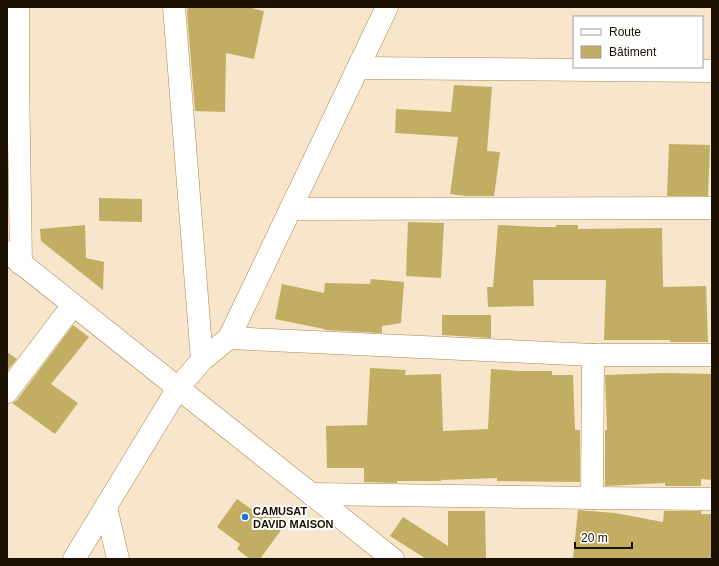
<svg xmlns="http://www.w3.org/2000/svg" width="719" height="566" viewBox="0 0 719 566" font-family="Helvetica,sans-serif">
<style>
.building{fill:#c1ae63}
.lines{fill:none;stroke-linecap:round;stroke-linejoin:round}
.minor-casing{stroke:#b28746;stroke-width:23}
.minor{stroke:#fff;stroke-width:22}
.poi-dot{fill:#1673dc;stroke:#fff;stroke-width:1.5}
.labels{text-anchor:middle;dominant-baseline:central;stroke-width:4;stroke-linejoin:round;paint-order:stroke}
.poi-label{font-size:11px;font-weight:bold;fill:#1b0f00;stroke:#fff;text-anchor:start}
</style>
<rect width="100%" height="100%" fill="#f7e5cc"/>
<g class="building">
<path d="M188,7H247L264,11L254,59L226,53L225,112L195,111L187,12Z"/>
<path d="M454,85L492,87L487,151L500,152L494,196H466L450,194L458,137L395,133L396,109L451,112Z"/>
<path d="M669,144L710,145L708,196H667Z"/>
<path d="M99,198L142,199V222L99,221Z"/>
<path d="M408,222L444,223L441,278L406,276Z"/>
<path d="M85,225L86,258L104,262L103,290L41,241L40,229Z"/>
<path d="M498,225L540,227H556V225H578V229L662,228L663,287L706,286L708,342H670V340H604L606,280H533L534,306L488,307L487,287H493Z"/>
<path d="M371,279L404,282L401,323L382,326V333L324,330V329L275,319L282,284L324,293L325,283L370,284Z"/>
<path d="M442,315H491V338L442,335Z"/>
<path d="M73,325L89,337L51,384L78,403L55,434L12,403L17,400Z"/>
<path d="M7,352L17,359L7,371Z"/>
<path d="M370,368L406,370L405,375L441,374L443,431L488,429L491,369L519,371H552V375H573L575,430H580V482L497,481V478L441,480V481H397V483L364,482V468H327L326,426L367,425Z"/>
<path d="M664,373L712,374V480L701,479V486H665V483L605,486V430H607L605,375Z"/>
<path d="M237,499L261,516L267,508L287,522L260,559H250L237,549L240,544L217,527Z"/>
<path d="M578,510L615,513L663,522L664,511H701V514H712V559H573Z"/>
<path d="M448,511H485L486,559H426L390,536L403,517L448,546Z"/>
</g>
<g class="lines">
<g class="minor-casing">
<g id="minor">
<path d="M18,7V76L21,264"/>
<path d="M358,68L712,71"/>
<path d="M291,209L712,208"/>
<path d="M7,252L393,559"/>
<path d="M229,338L387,7"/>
<path d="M202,360L229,338L593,355H712"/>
<path d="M7,392L73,305"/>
<path d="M311,494L592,498L712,499"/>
<path d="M592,498L593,355"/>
<path d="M106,507L118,559"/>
<path d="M74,559L178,388L202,360L174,7"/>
</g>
</g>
<use href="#minor" class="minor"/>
</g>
<circle class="poi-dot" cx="245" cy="517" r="4"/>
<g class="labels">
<g class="poi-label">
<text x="253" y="511">CAMUSAT<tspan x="253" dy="13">DAVID MAISON</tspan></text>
</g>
</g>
<rect width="719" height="566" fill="none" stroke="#1b0f00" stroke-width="16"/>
<rect x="573" y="16" width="130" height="52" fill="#ffffff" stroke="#a49f99"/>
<rect x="581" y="29" width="20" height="6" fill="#ffffff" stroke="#a49f99"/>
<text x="609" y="36" font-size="12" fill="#1b0f00">Route</text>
<rect x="581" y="46" width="20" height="12" fill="#c1ae63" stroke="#a49f99"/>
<text x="609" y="56" font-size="12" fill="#1b0f00">Bâtiment</text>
<path d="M575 542v6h57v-6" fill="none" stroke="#1b0f00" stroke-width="2"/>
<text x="581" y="542" font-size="12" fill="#1b0f00" stroke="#ffffff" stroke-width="3" paint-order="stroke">20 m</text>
</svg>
